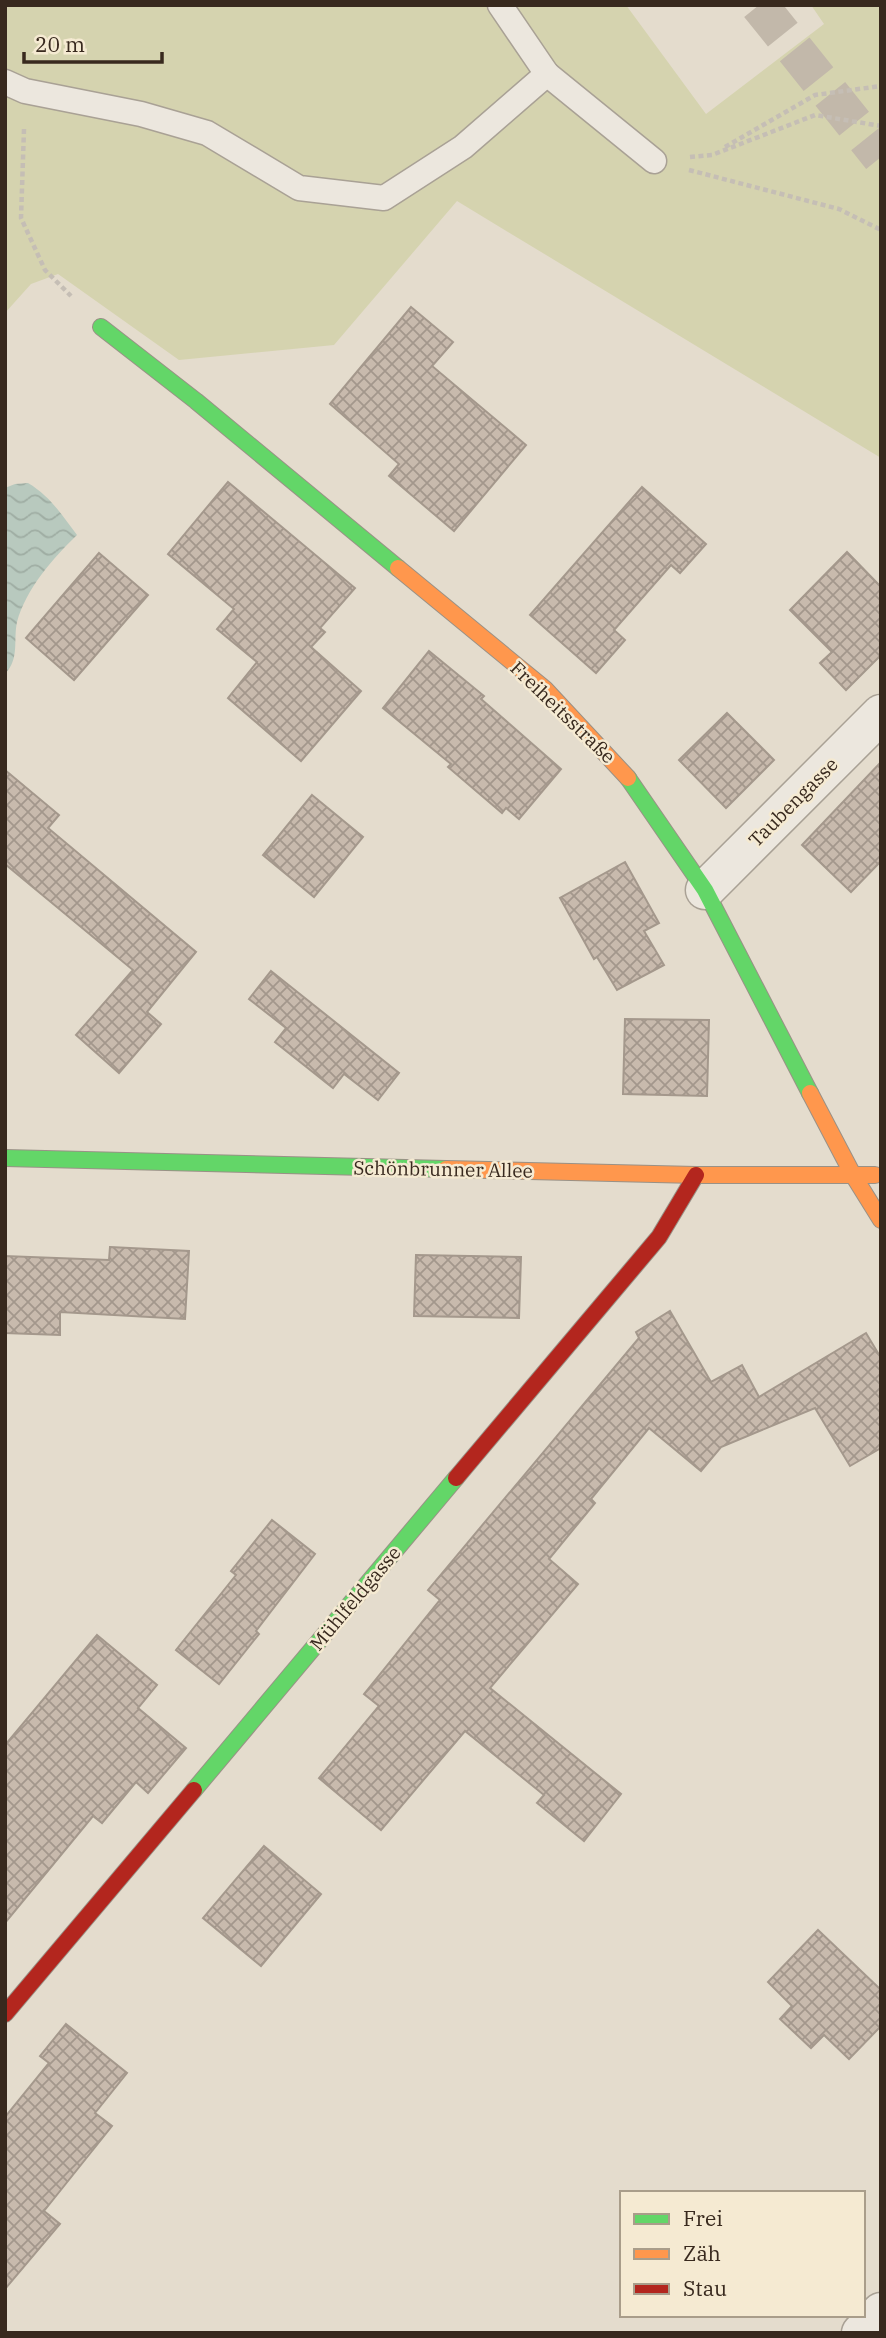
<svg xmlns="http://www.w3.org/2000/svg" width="886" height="2338" viewBox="0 0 886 2338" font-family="'IBM Plex Serif',serif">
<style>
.green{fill:#d5d3af}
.water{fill:url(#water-waves)}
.building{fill:url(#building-cross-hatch);stroke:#a4988c;stroke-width:2}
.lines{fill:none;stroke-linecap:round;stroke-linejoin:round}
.highway-tunnel{stroke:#c2b8aa;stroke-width:38;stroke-dasharray:38 19;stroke-linecap:butt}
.lane-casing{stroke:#a9a195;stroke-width:27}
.street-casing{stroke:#a9a195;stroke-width:41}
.fast-casing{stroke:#999186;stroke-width:18}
.slow-casing{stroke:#999186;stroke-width:18}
.jam-casing{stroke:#999186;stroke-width:18}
.path{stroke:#c5beb5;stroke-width:4.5;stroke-dasharray:5 3.5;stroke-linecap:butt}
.lane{stroke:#ece7de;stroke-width:24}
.street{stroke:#ece7de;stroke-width:38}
.fast{stroke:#63d668;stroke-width:16}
.slow{stroke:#ff974d;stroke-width:16}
.jam{stroke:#b3261e;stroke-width:16}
.labels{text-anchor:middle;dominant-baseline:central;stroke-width:5;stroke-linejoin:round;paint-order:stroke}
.street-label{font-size:19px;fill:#38291e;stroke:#f5ead2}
</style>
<defs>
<pattern id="water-waves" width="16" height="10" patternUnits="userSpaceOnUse" patternTransform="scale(1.75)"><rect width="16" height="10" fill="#b8c9be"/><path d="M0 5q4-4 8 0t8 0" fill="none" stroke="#9fada3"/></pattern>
<pattern id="building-cross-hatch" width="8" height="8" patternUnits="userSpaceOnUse" patternTransform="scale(1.75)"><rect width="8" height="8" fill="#c8baad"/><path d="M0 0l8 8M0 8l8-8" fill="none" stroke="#a3978c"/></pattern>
</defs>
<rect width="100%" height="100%" fill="#e4dccd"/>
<path class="green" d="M5,5H626L706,114L824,24L811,5H881V458L457,201L334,345L179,360L58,274L31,284L5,313Z"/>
<path class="water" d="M28,483C50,496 62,515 77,535C53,558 26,589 17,622C13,641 20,658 5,674V488L15,484Z"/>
<g class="building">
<path d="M411,307L453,342L432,366L526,445L454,531L389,476L399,464L330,404Z"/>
<path d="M228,482L355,588L320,628L325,632L311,647L361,691L301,761L228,698L257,662L217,629L234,609L168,554Z"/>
<path d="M642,487L706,544L680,573L671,565L614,630L625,640L596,673L530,615Z"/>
<path d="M847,552L881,587V655L846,690L820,663L832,652L790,610Z"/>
<path d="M99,553L148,595L74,680L26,638Z"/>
<path d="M429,651L484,696L481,699L561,769L519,819L506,808L502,813L448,767L451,764L383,708Z"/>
<path d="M727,713L774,760L726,808L679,760Z"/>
<path d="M881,762V861L851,892L802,845Z"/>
<path d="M5,770L59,815L48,828L196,952L147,1012L161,1024L119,1073L76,1035L133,970L5,864Z"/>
<path d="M312,795L363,837L314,897L263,855Z"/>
<path d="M625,862L659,923L644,931L664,965L617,990L597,957L594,959L560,898Z"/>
<path d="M271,971L399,1073L378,1100L344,1074L333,1088L275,1042L286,1028L249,999Z"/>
<path d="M625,1019L709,1020L707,1096L623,1094Z"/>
<path d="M110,1247L189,1251L185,1319L60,1312V1335L5,1333V1256L109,1260Z"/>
<path d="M416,1255L521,1257L519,1318L414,1316Z"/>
<path d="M670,1311L711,1382L742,1365L759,1397L866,1333L881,1358V1448L850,1466L815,1408L721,1447L701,1471L649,1428L591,1499L595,1503L549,1559L578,1584L490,1688L621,1794L584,1841L537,1803L544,1795L465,1731L381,1830L319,1778L379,1706L364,1694L440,1600L428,1590L639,1338L636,1332Z"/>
<path d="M272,1520L315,1554L256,1631L259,1634L219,1684L176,1650L236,1575L231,1571Z"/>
<path d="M97,1635L157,1685L138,1708L186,1748L148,1793L136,1782L102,1823L93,1816L5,1923V1745Z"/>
<path d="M264,1846L321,1894L261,1966L203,1918Z"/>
<path d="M818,1930L881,1990V2026L849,2059L824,2035L811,2048L780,2019L792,2006L768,1982Z"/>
<path d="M66,2024L127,2073L95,2113L112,2126L44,2211L60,2224L5,2289V2117L49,2063L40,2056Z"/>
</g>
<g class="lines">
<path class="highway-tunnel" d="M759,5L881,157"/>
<g class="lane-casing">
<g id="lane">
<path d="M547,74L654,161"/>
<path d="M5,82L25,91L141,114L207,133L299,188L384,198L463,147L547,74L500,5"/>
</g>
</g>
<g class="street-casing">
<g id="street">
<path d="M705,890L881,714"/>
<path d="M861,2333L881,2312"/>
</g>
</g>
<g class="fast-casing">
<g id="fast">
<path d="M101,327L196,401L398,568"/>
<path d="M628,778L705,890L810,1093"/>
<path d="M5,1158L446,1169"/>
<path d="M194,1790L456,1478"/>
</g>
</g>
<g class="slow-casing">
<g id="slow">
<path d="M398,568L545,689L628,778"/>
<path d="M810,1093L853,1175L881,1220"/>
<path d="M446,1169L696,1175H875"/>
</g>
</g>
<g class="jam-casing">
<g id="jam">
<path d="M456,1478L659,1237L696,1175"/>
<path d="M5,2014L194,1790"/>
</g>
</g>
<g class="path">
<path d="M24,129L21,218L45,270L71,296"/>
<path d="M725,147L815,95L881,86"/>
<path d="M690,157L712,155L815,115L881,126"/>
<path d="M689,170L839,209L881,230"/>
</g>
<use href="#lane" class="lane"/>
<use href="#street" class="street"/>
<use href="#fast" class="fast"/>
<use href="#slow" class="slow"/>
<use href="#jam" class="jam"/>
</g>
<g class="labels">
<g class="street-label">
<text transform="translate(563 712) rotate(44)">Freiheitsstraße</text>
<text transform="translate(793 802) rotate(-45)">Taubengasse</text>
<text transform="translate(443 1169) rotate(1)">Schönbrunner Allee</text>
<text transform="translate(355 1598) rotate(-50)">Mühlfeldgasse</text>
</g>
</g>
<rect width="886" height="2338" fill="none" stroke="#38291e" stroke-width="14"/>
<rect x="620" y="2191" width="245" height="126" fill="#f5ead2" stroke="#a99d8a" stroke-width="2"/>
<rect x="634" y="2214" width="35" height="10" fill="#63d668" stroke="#a99d8a" stroke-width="2"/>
<text x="683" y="2226" font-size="21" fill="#38291e">Frei</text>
<rect x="634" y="2249" width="35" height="10" fill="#ff974d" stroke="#a99d8a" stroke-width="2"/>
<text x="683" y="2261" font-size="21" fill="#38291e">Zäh</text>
<rect x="634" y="2284" width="35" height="10" fill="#b3261e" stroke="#a99d8a" stroke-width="2"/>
<text x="683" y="2296" font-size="21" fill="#38291e">Stau</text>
<path d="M24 52v10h138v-10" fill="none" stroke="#38291e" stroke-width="3.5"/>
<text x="35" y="52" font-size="21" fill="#38291e" stroke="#f5ead2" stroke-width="5" paint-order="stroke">20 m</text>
</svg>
